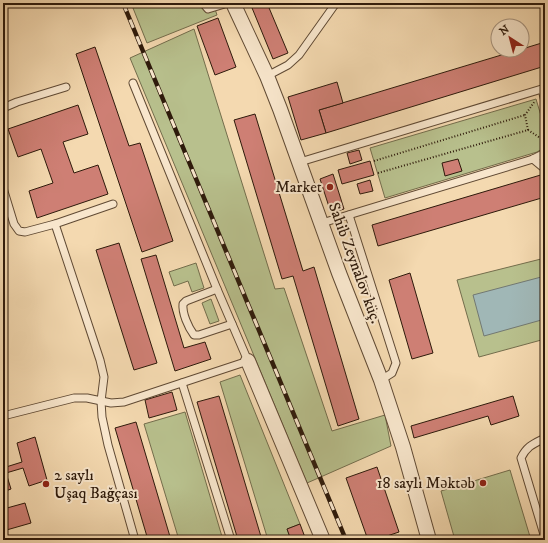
<svg xmlns="http://www.w3.org/2000/svg" width="548" height="543" viewBox="0 0 548 543" font-family="'IM FELL DW Pica',serif">
<style>
.green{fill:#b8c08d;stroke:#736d4c}
.water{fill:#a0b7b6;stroke:#727872}
.building{fill:#ce7f74;stroke:#2e1a0b}
.lines{fill:none;stroke-linecap:round;stroke-linejoin:round}
.service-casing{stroke:#604a34;stroke-width:9}
.minor-casing{stroke:#604a34;stroke-width:16}
.path{stroke:#2e1a0b;stroke-width:2;stroke-dasharray:1 2;stroke-linecap:butt}
.service{stroke:#f8e6cc;stroke-width:7}
.minor{stroke:#f8e6cc;stroke-width:14}
.rail-casing{stroke:#2e1a0b;stroke-width:4.5}
.rail{stroke:#f8e6cc;stroke-width:3;stroke-dasharray:9;stroke-linecap:butt}
.poi-dot{fill:#8f2418;stroke:#f8e6cc;stroke-width:1.5}
.labels{text-anchor:middle;dominant-baseline:central;stroke-width:4;stroke-linejoin:round;paint-order:stroke}
.poi-label{font-size:16px;fill:#2e1a0b;stroke:#f8e6cc;text-anchor:end}
.street-label{font-size:16px;fill:#2e1a0b;stroke:#f8e6cc}
</style>
<rect width="100%" height="100%" fill="#f4d9b0"/>
<filter id="stains"><feTurbulence type="fractalNoise" baseFrequency=".005" numOctaves="4"/><feColorMatrix values="0 0 0 0 .2 0 0 0 0 .09 0 0 0 0 .02 0 0 0 .5 -.17"/></filter>
<radialGradient id="worn" r=".72"><stop offset=".6" stop-color="#630" stop-opacity="0"/><stop offset="1" stop-color="#630" stop-opacity=".3"/></radialGradient>
<g class="green">
<path d="M131,3H213L217,15L147,43Z"/>
<path d="M194,29L275,289L284,288L332,431L385,415L391,446L307,483L130,58Z"/>
<path d="M536,99L545,129V147L537,152L385,198L370,148Z"/>
<path d="M545,258V339L479,357L457,280Z"/>
<path d="M196,263L204,288L192,292L188,281L174,286L169,272Z"/>
<path d="M211,299L219,321L210,324L202,303Z"/>
<path d="M240,375L300,524L287,529L291,540H268L220,382Z"/>
<path d="M185,412L223,540H179L144,424Z"/>
<path d="M510,470L531,540H455L441,491Z"/>
</g>
<path class="water" d="M545,276V319L484,336L473,295Z"/>
<g class="building">
<path d="M250,3H267L288,53L273,59Z"/>
<path d="M218,18L236,67L215,75L197,26Z"/>
<path d="M545,42V66L326,133L319,110L518,50H522V49Z"/>
<path d="M95,47L129,146L140,143L173,241L142,252L76,54Z"/>
<path d="M337,82L343,103L319,110L326,133L301,140L288,97Z"/>
<path d="M78,105L88,134L63,142L74,173L98,165L108,194L37,218L29,191L53,183L41,149L18,157L8,129Z"/>
<path d="M255,114L303,271L314,267L359,419L338,426L293,276L282,279L234,120Z"/>
<path d="M359,150L362,160L350,164L347,153Z"/>
<path d="M458,159L462,171L445,176L442,163Z"/>
<path d="M370,161L374,175L342,184L338,170Z"/>
<path d="M333,174L344,209L331,213L320,179Z"/>
<path d="M544,174L545,180V197L378,246L372,225Z"/>
<path d="M370,180L373,191L360,194L357,184Z"/>
<path d="M119,243L157,363L134,370L96,250Z"/>
<path d="M156,255L184,348L205,342L211,359L175,371L141,259Z"/>
<path d="M410,273L433,353L412,359L389,280Z"/>
<path d="M172,392L177,410L149,418L145,400Z"/>
<path d="M219,396L262,540H238L197,402Z"/>
<path d="M513,396L519,416L491,425L488,416L414,438L411,426Z"/>
<path d="M136,422L171,540H148L115,428Z"/>
<path d="M35,437L47,480L29,486L23,468L6,473L11,489L3,492V455L6,467L22,462L17,443Z"/>
<path d="M377,467L399,532L375,540H368L346,478Z"/>
<path d="M3,493L7,508L25,503L31,523L3,531Z"/>
<path d="M300,524L306,540H291L287,529Z"/>
</g>
<g class="lines">
<g class="service-casing">
<g id="service">
<path d="M203,3L208,9L228,3"/>
<path d="M267,76L288,65L299,55L336,3"/>
<path d="M542,89L545,102"/>
<path d="M3,108L17,102L66,87"/>
<path d="M533,159L545,169"/>
<path d="M300,162L545,88"/>
<path d="M3,188L14,224L19,231L25,232L55,224L113,204"/>
<path d="M349,215L396,363L392,373L381,380"/>
<path d="M322,223L533,159L545,153"/>
<path d="M55,224L100,360L104,377L101,401L102,417L108,445L135,540"/>
<path d="M217,289L186,301L183,304C182,313 188,327 194,335H199L232,324"/>
<path d="M182,383L231,540"/>
<path d="M3,416L74,398H87L111,403L124,402L248,361L217,289L133,83"/>
<path d="M545,438C533,444 527,446 521,458L545,538"/>
</g>
</g>
<g class="minor-casing">
<g id="minor">
<path d="M233,3L267,76L280,109L339,273L381,380L403,447L429,540"/>
<path d="M248,361L323,540"/>
</g>
</g>
<g class="path">
<path d="M528,130L525,115L535,101"/>
<path d="M374,161L525,115"/>
<path d="M378,173L528,130L545,141"/>
</g>
<use href="#service" class="service"/>
<use href="#minor" class="minor"/>
<g class="rail-casing">
<path id="rail" d="M123,3L346,540"/>
</g>
<use href="#rail" class="rail"/>
</g>
<g class="poi-dot">
<circle cx="330" cy="187" r="4"/>
<circle cx="483" cy="483" r="4"/>
<circle cx="46" cy="484" r="4"/>
</g>
<g class="labels">
<g class="poi-label">
<text x="322" y="187">Market</text>
<text x="54" y="475" text-anchor="start">2 saylı<tspan x="54" dy="18">Uşaq Bağçası</tspan></text>
<text x="475" y="483">18 saylı Məktəb</text>
</g>
<g class="street-label">
<text transform="translate(355 263) rotate(70)">Sahib Zeynalov küç.</text>
</g>
</g>
<rect width="548" height="543" fill="none" stroke="#f4d9b0" stroke-width="16"/>
<rect x="4" y="4" width="540" height="535" fill="none" stroke="#2e1a0b" stroke-width="2"/>
<rect x="8" y="8" width="532" height="527" fill="none" stroke="#2e1a0b"/>
<g transform="translate(510 38) rotate(324)"><circle r="19" fill="#f8e6cc" stroke="#a7947f"/>
<path d="M0-3L7 15L0 10L-7 15Z" fill="#8f2418"/>
<text y="-6" font-size="11" font-weight="bold" text-anchor="middle" fill="#2e1a0b">N</text>
</g>
<rect width="100%" height="100%" filter="url(#stains)"/>
<rect width="100%" height="100%" fill="url(#worn)"/>
</svg>
